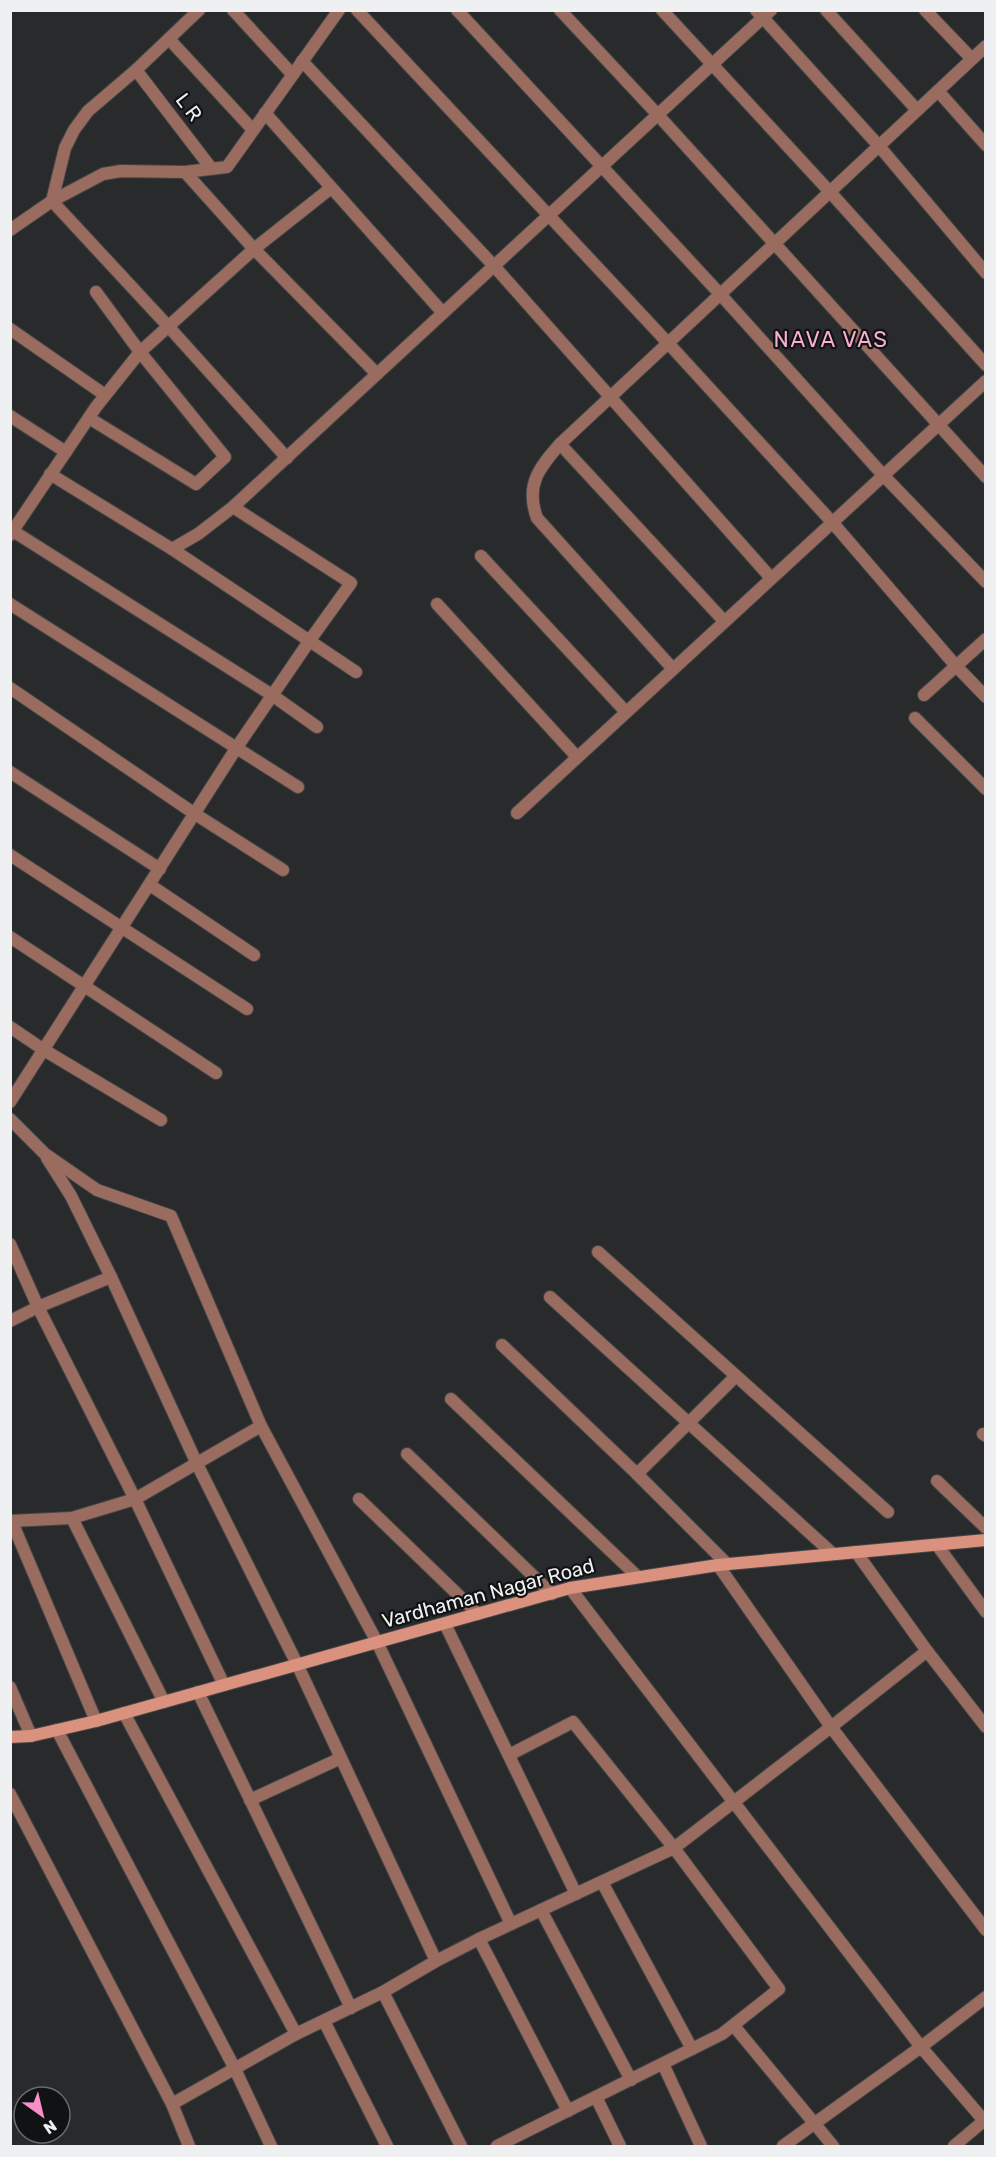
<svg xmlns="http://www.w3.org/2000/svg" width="996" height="2157" viewBox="0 0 996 2157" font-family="Rubik,sans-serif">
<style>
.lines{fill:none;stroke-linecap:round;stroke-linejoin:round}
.street-casing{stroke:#444648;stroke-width:14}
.secondary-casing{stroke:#444648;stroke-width:14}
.street{stroke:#9a6c60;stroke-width:12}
.secondary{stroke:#da917d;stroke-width:12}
.labels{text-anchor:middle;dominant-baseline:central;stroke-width:4.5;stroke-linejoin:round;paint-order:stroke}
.street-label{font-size:20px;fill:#eff0f1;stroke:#111213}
.quarter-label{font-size:22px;letter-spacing:1.5px;fill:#f9add3;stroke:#111213}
</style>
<rect width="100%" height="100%" fill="#282a2c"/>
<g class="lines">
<g class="street-casing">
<g id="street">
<path d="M233,10L292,74"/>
<path d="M357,10L668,343L832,522L956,666L986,697"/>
<path d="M457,10L720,294L883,475L986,582"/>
<path d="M560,10L658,115L986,477"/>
<path d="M662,10L830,192L986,365"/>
<path d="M756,10L879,146L986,273"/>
<path d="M826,10L917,110"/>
<path d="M925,10L972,59"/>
<path d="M169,39L253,130"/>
<path d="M302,61L494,266L771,578"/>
<path d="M136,70L211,168"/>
<path d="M938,91L986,145"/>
<path d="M265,113L443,313"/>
<path d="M185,172L254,249L377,374"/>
<path d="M52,201L167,325L287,458"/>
<path d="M52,201L65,148L74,130L88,111L136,70L199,10"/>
<path d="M10,230L52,201L103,174L121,171L185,172L227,167L339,10"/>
<path d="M10,329L105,395"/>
<path d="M10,416L66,452"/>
<path d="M89,418L196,484L225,457L140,352L96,292"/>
<path d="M560,444L724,621"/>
<path d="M50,474L172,549L356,672"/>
<path d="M13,531L272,695L317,727"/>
<path d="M10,535L96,407L140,352L254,249L331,188"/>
<path d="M172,549L198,534L233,507L771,10"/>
<path d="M481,556L626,712"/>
<path d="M10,604L298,787"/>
<path d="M437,604L577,757"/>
<path d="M673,669L537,518C525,485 539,468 560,444L986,46"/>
<path d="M10,688L195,814L283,870"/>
<path d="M924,695L986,639"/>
<path d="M915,718L986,789"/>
<path d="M10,772L160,869"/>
<path d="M517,813L986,381"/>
<path d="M10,855L247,1009"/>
<path d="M150,885L254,955"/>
<path d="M10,937L216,1073"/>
<path d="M10,1027L44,1050L161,1120"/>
<path d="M10,1102L237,747L310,640L351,583L233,507"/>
<path d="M10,1119L45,1154L97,1190L171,1216L261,1426L377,1642L511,1924"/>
<path d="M47,1158L71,1196L111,1277L197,1464L297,1664L436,1961"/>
<path d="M10,1244L38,1307L135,1499L224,1685"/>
<path d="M598,1252L888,1512"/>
<path d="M550,1297L833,1554"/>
<path d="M10,1321L38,1307L111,1277"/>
<path d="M502,1345L637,1474L727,1564"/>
<path d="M451,1399L638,1577"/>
<path d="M983,1434L986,1436"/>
<path d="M407,1454L552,1594"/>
<path d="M637,1474L736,1376"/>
<path d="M937,1481L986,1528"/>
<path d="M359,1499L478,1614"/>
<path d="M72,1518L164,1702"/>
<path d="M10,1521L72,1518L135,1499L261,1426"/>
<path d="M12,1522L96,1721"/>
<path d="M937,1545L986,1612"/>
<path d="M856,1552L927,1651L986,1727"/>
<path d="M718,1565L831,1727L986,1930"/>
<path d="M570,1588L921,2047L986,2123"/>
<path d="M445,1624L576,1894"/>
<path d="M10,1687L31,1736"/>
<path d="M198,1692L351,2008"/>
<path d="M124,1713L296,2034"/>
<path d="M57,1730L234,2067L271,2146"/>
<path d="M10,1794L172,2104L189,2146"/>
<path d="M250,1800L341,1758"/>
<path d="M602,1882L692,2049"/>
<path d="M541,1910L631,2080"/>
<path d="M479,1939L568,2111"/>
<path d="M383,1992L461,2146"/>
<path d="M324,2021L387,2146"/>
<path d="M734,2026L833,2146"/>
<path d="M663,2064L701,2146"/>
<path d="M596,2097L620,2146"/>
<path d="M172,2104L296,2034L383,1992L436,1961L479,1939L674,1848L831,1727L927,1651"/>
<path d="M497,2146L722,2034L779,1989L674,1848L573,1722L509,1755"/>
<path d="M783,2146L921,2047L986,1997"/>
<path d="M954,2146L986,2119"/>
</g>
</g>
<g class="secondary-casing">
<path id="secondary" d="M10,1737L31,1736L96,1721L570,1588L718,1565L986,1540"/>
</g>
<use href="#street" class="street"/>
<use href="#secondary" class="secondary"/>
</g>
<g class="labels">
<g class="street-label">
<text transform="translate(189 107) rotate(53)">L R</text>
<text transform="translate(488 1593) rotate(-15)">Vardhaman Nagar Road</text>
</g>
<g class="quarter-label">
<text x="831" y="339">NAVA VAS</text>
</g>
</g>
<rect width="996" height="2157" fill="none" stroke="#eff0f1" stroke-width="24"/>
<g transform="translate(42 2115) rotate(146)"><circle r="28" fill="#111213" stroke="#6a6b6c" stroke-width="1.5"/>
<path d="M0-4.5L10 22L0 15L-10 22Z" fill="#fa8fc8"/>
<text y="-9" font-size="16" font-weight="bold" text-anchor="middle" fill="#eff0f1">N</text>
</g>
</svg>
